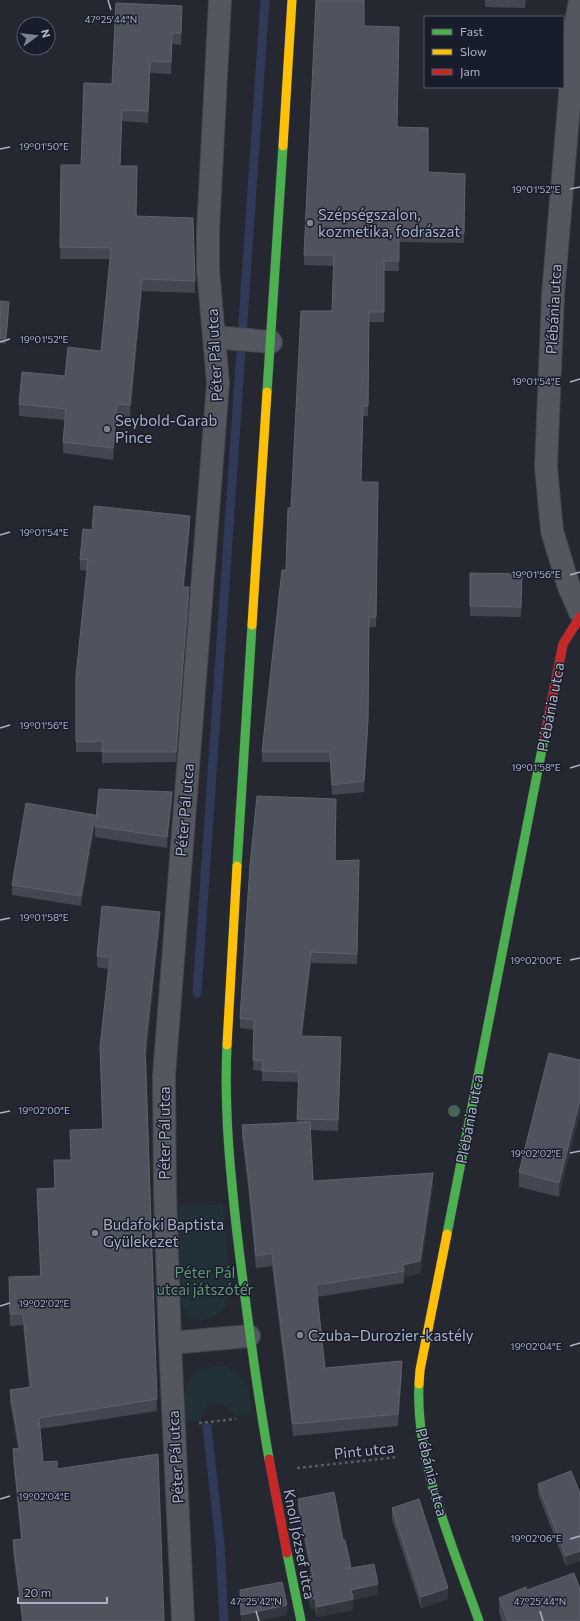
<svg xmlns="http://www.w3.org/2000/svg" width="580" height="1621" viewBox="0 0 580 1621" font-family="Commissioner,sans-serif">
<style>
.green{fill:#223137}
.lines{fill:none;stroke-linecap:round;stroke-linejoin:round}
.stream{stroke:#2f3a59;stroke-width:9}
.street-casing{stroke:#41434b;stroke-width:24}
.fast-casing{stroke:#41434b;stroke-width:10}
.slow-casing{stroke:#41434b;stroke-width:10}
.jam-casing{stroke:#41434b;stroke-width:10}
.path{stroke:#565b64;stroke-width:2.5;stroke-dasharray:3 3;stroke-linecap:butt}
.street{stroke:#545660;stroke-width:22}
.fast{stroke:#4caf50;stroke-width:9}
.slow{stroke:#ffc107;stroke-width:9}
.jam{stroke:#c62828;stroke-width:9}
.tree{fill:#476457}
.wall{fill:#444751}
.shaded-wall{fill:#33363f}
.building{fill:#4f535d;stroke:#5e626e}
.ticks{fill:none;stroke:#acb2c5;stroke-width:1.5}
.poi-dot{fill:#7d8291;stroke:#181d2c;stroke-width:1.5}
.labels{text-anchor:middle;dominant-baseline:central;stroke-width:3;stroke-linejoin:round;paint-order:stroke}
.poi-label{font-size:15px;fill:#acb2c5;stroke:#181d2c;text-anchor:start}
.street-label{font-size:15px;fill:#acb2c5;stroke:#181d2c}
.park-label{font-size:15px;fill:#639576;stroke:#181d2c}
.ticks-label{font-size:10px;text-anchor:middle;fill:#acb2c5;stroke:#181d2c;stroke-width:3;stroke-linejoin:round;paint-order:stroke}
</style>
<rect width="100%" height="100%" fill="#252831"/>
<g class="green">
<path d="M223,1204C224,1219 226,1235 227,1250C230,1275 238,1317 201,1320C189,1321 184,1312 181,1302L178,1205Z"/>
<path d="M222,1366C249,1372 249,1391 252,1414L234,1416C228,1397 202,1400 201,1420L184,1422C184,1389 183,1369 222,1366Z"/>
</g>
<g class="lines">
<g class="stream">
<path d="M197,993L265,0"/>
<path d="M207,1427L220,1543L224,1621"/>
</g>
<g class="street-casing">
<g id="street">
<path d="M580,1L576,22L553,295L546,467L552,531L569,587L580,612"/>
<path d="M215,337L271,342"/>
<path d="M170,1343L249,1336"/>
<path d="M183,1621L170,1343L165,1194L164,1076L218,383L208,269V231L220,0"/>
</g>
</g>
<g class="fast-casing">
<g id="fast">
<path d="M267,392L283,146"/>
<path d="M237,866L252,625"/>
<path d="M227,1045C224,1108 230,1170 237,1233C246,1308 256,1384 269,1459"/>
<path d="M447,1234L544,739"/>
<path d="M419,1384C415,1462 453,1547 479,1621"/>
<path d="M287,1553L301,1621"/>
</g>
</g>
<g class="slow-casing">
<g id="slow">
<path d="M283,146L292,0"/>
<path d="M252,625L267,392"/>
<path d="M227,1045L237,866"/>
<path d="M419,1384L420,1370L447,1234"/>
</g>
</g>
<g class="jam-casing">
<g id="jam">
<path d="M544,739L563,644L580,617"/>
<path d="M269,1459L287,1553"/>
</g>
</g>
<g class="path">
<path d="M199,1423L236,1419"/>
<path d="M297,1468L398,1457"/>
</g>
<use href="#street" class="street"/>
<use href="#fast" class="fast"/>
<use href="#slow" class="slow"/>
<use href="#jam" class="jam"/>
</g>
<circle class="tree" cx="454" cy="1111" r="6"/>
<g class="wall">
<path d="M485,0H526L525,8L485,7Z"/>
<path d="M182,18L181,45L172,44L171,74L150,73L148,123L122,121L120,166L137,216L195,281V293L142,291L130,417L117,416L113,460L63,453V442L65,420L19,416V404L65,376L101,351L110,259H60L61,165H81L112,84Z"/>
<path d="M364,26L397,127L428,172L465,174L464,243L399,242V271H384V322H369L368,416H363L361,482L378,492L376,627H369L368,730L364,792L332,795L330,762H262V752L286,570L291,508L332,311L333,266L304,265V255Z"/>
<path d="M0,301L9,308L6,344L0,343Z"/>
<path d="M190,527L184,587L189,598L176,762L102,763V752H76V676L87,571L80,570V559L92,530Z"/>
<path d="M470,573L522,574L521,617L470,616Z"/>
<path d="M172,802L167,848L95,837V826Z"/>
<path d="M95,825L81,906L12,895V885Z"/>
<path d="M359,860L357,964L311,963L302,1036L341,1048L338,1131L310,1130L313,1181L433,1186L420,1273L404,1277V1283L317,1297L325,1368L402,1373L398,1426L293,1436L272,1266L256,1268L248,1186L242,1138V1125L297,1122L298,1082L262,1081V1071L253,1070L254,1030L240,1028V1018L336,861Z"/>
<path d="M160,924L146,1056L157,1411L40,1429L43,1462L57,1469L164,1621H22L13,1552V1540L21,1539L13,1460V1449L18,1448L10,1402V1390L29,1387L23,1325L10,1326L9,1277L40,1276L37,1189L55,1188L54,1160H71L70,1130H102L100,1047L108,969L97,967V956Z"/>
<path d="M580,1060L559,1197L519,1187V1172Z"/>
<path d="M538,1484L580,1493L566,1566L538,1494Z"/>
<path d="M298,1499L343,1540L351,1568L378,1594L353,1600V1610L317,1617L315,1609H311L307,1587V1577L311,1576L298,1509Z"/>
<path d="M392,1508L448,1599L421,1608L392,1519Z"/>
<path d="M527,1590L580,1621H502L499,1612V1598Z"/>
</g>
<g class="shaded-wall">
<path d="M182,6V18L181,45V33Z"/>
<path d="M172,33V44L171,74V62Z"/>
<path d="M150,61V73L148,123V111Z"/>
<path d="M142,279V291L130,417V405Z"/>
<path d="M9,302V308L6,344V338Z"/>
<path d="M117,404V416L113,460V448Z"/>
<path d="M190,516V527L183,597V587Z"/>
<path d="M189,587V598L176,762V752Z"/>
<path d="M369,627L368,730L364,792V781Z"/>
<path d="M172,792V802L167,848V837Z"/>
<path d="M95,815V825L81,906V896Z"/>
<path d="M160,912V924L145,1059V1047Z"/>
<path d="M311,952V963L301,1046V1036Z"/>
<path d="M341,1037V1048L338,1131V1120Z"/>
<path d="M580,1100V1114L559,1197V1183Z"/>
<path d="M433,1173V1186L420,1273L404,1277V1271L403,1265Z"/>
<path d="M402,1361V1373L398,1426V1414Z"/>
<path d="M580,1551V1561L566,1566V1556Z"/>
<path d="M378,1584V1594L353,1600V1610L317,1617V1607L351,1590Z"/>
<path d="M448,1588V1599L421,1608V1597Z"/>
<path d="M315,1598V1609H311V1599Z"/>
<path d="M287,1605V1615L260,1621H241V1615Z"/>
</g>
<g class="building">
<path d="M316,0H364V26L399,27L397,127L428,128V172L465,174L464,233L399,232V261H384V312H369L368,406H363L361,482H378L376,617H369L368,720L364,781L332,785L330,752H262L282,570H286L288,508H291L301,311H332L334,255H304Z"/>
<path d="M116,3L182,6L181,33H172L171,62L150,61L148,111L122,110L120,166H137L136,216L193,218L195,281L142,279L130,405L117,404L113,448L63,442L66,409L19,404L22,372L65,376L68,347L101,351L111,248L60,247L61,165H81L84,83L112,84Z"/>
<path d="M0,301L9,302L6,338H0Z"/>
<path d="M94,506L190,516L183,587H189L176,752H102L103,741L76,742V676L88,560L80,559L83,529L92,530Z"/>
<path d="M470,573L522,574L521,607L470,606Z"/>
<path d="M99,789L172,792L167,837L95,826Z"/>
<path d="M257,796L336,799L335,861L359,860L357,954L311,952L301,1036L341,1037L338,1120L297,1119L299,1072L262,1071L263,1061L253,1060L254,1020L240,1018L250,865Z"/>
<path d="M26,803L95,815L81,896L12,885Z"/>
<path d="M102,906L160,912L145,1047L157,1399L39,1418L43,1462L57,1461V1469L158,1454L164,1621H23L13,1540L22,1539L13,1449L20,1448L10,1390L31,1387L23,1314H10L9,1277L41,1276L37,1189L55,1188L54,1160H71L70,1130L103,1129L100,1047L110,957L97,956Z"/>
<path d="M549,1053L580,1060V1100L559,1183L519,1172Z"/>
<path d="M310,1122L313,1181L433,1173L420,1261L403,1265L404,1271L316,1285L325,1368L402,1361L398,1414L293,1424L272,1253L256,1256L248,1173L242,1125Z"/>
<path d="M571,1471L580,1493V1551L566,1556L538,1484Z"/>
<path d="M334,1492L343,1540H345L351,1567L346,1568V1569L374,1564L378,1584L351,1590L353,1599L317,1607L315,1598L311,1599L307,1577L313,1576L298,1499Z"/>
<path d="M419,1499L448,1588L421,1597L392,1508Z"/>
<path d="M574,1573L580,1589V1621H508L499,1598L526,1587L527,1590Z"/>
<path d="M282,1582L287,1605L241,1615L240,1590Z"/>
</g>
<path class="ticks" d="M108,0L111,10M0,149L10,147M570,189L580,187M0,342L10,339M570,382L580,379M0,535L10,532M570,575L580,572M0,728L10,725M570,768L580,765M0,920L10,918M570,960L580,958M0,1113L10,1111M570,1153L580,1151M0,1306L10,1303M570,1346L580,1343M0,1499L10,1496M570,1539L580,1536M256,1611L259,1621M540,1611L543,1621"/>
<g class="poi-dot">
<circle cx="310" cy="223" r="4"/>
<circle cx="107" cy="429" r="4"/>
<circle cx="95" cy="1233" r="4"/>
<circle cx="300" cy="1335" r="4"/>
</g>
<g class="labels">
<g class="poi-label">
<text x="318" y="214">Szépségszalon,<tspan x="318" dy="17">kozmetika, fodrászat</tspan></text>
<text x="115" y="420">Seybold-Garab<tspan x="115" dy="17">Pince</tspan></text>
<text x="103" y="1224">Budafoki Baptista<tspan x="103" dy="17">Gyülekezet</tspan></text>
<text x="308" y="1335">Czuba–Durozier-kastély</text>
</g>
<g class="street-label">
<text transform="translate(553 309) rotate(-87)">Plébánia utca</text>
<text transform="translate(214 355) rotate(-93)">Péter Pál utca</text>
<text transform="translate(550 707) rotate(-79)">Plébánia utca</text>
<text transform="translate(184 810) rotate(-85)">Péter Pál utca</text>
<text transform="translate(469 1119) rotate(-79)">Plébánia utca</text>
<text transform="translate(164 1133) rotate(-90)">Péter Pál utca</text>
<text transform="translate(364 1450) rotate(-6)">Pint utca</text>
<text transform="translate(175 1457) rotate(-93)">Péter Pál utca</text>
<text transform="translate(432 1472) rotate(76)">Plébánia utca</text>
<text transform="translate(300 1544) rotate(79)">Knoll József utca</text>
</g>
<g class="park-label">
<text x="205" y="1272">Péter Pál<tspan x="205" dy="17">utcai játszótér</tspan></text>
</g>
</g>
<g class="ticks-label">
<text x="111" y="23">47°25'44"N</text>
<text x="44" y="150">19°01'50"E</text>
<text x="536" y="193">19°01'52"E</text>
<text x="44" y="343">19°01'52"E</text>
<text x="536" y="385">19°01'54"E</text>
<text x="44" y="536">19°01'54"E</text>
<text x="536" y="578">19°01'56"E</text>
<text x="44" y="729">19°01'56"E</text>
<text x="536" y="771">19°01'58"E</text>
<text x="44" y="921">19°01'58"E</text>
<text x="536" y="964">19°02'00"E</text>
<text x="44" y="1114">19°02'00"E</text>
<text x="536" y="1157">19°02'02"E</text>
<text x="44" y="1307">19°02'02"E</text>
<text x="536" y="1350">19°02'04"E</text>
<text x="44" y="1500">19°02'04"E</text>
<text x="536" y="1542">19°02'06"E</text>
<text x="256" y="1605">47°25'42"N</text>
<text x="540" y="1605">47°25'44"N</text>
</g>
<rect x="424" y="16" width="140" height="72" fill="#181d2c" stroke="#535969"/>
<rect x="432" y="29" width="20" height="6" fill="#4caf50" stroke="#535969"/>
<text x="460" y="36" font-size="12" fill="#acb2c5">Fast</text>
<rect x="432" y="49" width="20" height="6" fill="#ffc107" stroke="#535969"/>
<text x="460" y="56" font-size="12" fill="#acb2c5">Slow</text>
<rect x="432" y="69" width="20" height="6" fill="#c62828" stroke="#535969"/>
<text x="460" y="76" font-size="12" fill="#acb2c5">Jam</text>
<g transform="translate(36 36) rotate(75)"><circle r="19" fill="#181d2c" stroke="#535969"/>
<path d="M0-3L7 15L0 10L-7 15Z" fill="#7d8291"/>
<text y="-6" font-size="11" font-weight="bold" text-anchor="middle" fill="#acb2c5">N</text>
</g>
<path d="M18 1597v6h89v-6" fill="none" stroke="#acb2c5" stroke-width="2"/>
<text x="24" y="1597" font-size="12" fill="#acb2c5" stroke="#181d2c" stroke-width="3" paint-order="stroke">20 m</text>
</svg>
